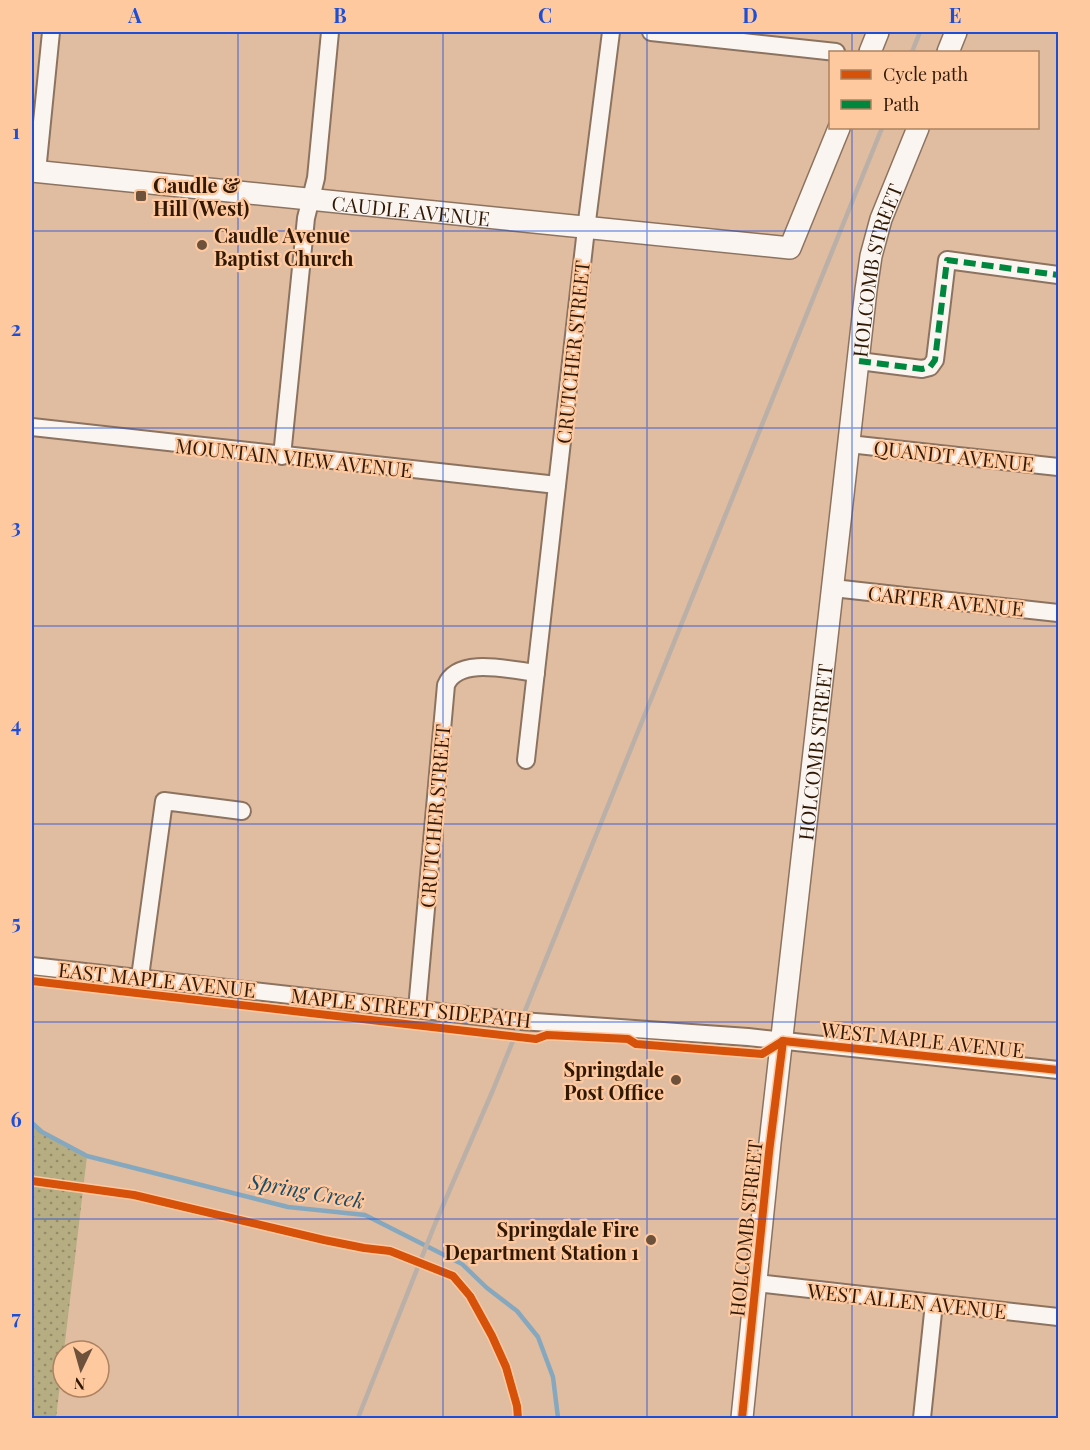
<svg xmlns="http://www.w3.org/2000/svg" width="1090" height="1450" viewBox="0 0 1090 1450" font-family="'Playfair Display',serif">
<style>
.park{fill:url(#park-dots)}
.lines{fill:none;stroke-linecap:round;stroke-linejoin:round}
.stream{stroke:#86a8be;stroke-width:4.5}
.minor-casing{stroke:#8c735f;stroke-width:20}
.tertiary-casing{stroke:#8c735f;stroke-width:24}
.minor{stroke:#faf5f1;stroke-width:16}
.tertiary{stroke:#faf5f1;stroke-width:21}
.rail{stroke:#bab0a8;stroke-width:4.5}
.quiet{stroke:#00873e;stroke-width:6;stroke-dasharray:12 6;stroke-linecap:butt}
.cycleway-casing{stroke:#ffc9a0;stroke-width:11}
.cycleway{stroke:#d6520b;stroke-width:8}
.grid{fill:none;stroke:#1d4ed8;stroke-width:1.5;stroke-opacity:0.55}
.poi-dot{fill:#6e513a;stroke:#ffc9a0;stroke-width:2}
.labels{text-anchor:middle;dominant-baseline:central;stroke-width:4.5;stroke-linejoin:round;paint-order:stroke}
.poi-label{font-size:20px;font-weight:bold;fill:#301803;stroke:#ffc9a0;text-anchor:start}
.street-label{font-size:20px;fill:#301803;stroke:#ffc9a0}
.water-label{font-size:21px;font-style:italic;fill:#1b4c6a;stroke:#ffc9a0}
.neatline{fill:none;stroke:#1d4ed8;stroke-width:2}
.grid-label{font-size:20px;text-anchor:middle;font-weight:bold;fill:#1d4ed8}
</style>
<defs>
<pattern id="park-dots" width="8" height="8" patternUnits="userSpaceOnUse" patternTransform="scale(1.5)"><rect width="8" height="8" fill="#b6ad82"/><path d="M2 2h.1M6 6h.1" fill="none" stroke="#948c68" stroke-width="1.8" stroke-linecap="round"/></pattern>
</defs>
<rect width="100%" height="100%" fill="#e0bca0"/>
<path class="park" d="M32,1123L42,1132L87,1156L56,1418H32Z"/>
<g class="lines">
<path class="stream" d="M32,1123L42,1132L87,1156L288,1207L365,1215L462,1264L487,1288L517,1311L538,1337L553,1377L558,1418"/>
<g class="minor-casing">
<g id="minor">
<path d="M651,32L836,52"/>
<path d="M37,172L51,32"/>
<path d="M859,361L922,369L930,367L935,360L947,260L1058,275"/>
<path d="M32,427L557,485"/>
<path d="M849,444L1058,467"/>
<path d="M282,456L306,218L316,178L330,32"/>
<path d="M833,588L1058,613"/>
<path d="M526,760L586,229L611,32"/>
<path d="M32,966L521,1021L748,1037L1058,1070"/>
<path d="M140,977L164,801L242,811"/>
<path d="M417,1009L446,685C458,656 510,670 536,673"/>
<path d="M756,1283L1058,1317"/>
<path d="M922,1418L934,1303"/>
</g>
</g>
<g class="tertiary-casing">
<g id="tertiary">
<path d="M870,52L878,32"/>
<path d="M948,52L956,32"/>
<path id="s1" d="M32,171L790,248L839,128"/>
<path id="s2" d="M742,1418L770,1143L866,290L871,256L881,219L918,128"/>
</g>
</g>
<use href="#minor" class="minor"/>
<use href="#tertiary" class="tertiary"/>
<g class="rail">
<path d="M912,52L920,32"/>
<path d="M358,1418L435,1224L493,1090L882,128"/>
</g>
<path class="quiet" d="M859,361L922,369L930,367L935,360L947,260L1058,275"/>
<g class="cycleway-casing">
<g id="cycleway">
<path d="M32,981L536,1039L547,1035L628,1039L636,1044L762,1054L783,1041"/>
<path d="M783,1041L1058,1070"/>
<path d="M32,1181L134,1195L324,1240L364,1248L390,1251L453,1276L470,1296L492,1336L506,1367L517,1406L518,1418"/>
<path d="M742,1418L769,1152L783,1041"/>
</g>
</g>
<use href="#cycleway" class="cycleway"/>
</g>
<path class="grid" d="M238,32V1418M443,32V1418M647,32V1418M852,32V52M852,128V1418M32,231H1058M32,428H1058M32,626H1058M32,824H1058M32,1022H1058M32,1219H1058"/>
<g class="poi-dot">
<rect x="135" y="190" width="12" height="12" rx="3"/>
<circle cx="202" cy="245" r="6"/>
<circle cx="676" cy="1080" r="6"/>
<circle cx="651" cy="1240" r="6"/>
</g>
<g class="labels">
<g class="poi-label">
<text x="153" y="184">Caudle &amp;<tspan x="153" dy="23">Hill (West)</tspan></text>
<text x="214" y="234">Caudle Avenue<tspan x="214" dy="23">Baptist Church</tspan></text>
<text x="664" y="1068" text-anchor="end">Springdale<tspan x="664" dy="23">Post Office</tspan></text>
<text x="639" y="1228" text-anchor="end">Springdale Fire<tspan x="639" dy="23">Department Station 1</tspan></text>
</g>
<g class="street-label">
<text stroke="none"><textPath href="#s1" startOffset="381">CAUDLE AVENUE</textPath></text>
<text stroke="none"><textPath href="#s2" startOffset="1156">HOLCOMB STREET</textPath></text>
<text transform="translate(572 352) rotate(-84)">CRUTCHER STREET</text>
<text transform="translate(954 455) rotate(6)">QUANDT AVENUE</text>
<text transform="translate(294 457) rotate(6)">MOUNTAIN VIEW AVENUE</text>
<text transform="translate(946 600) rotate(6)">CARTER AVENUE</text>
<text stroke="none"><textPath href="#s2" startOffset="670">HOLCOMB STREET</textPath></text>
<text transform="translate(434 816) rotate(-85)">CRUTCHER STREET</text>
<text transform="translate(157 979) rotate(6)">EAST MAPLE AVENUE</text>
<text transform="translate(411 1007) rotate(6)">MAPLE STREET SIDEPATH</text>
<text transform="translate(923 1039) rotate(6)">WEST MAPLE AVENUE</text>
<text transform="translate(745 1228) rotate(-84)">HOLCOMB STREET</text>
<text transform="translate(907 1300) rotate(6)">WEST ALLEN AVENUE</text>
</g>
<g class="water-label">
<text transform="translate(307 1190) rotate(10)">Spring Creek</text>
</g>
</g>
<rect width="1090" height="1450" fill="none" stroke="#ffc9a0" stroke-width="66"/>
<rect x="829" y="51" width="210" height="78" fill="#ffc9a0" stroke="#ac8261" stroke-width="1.5"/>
<rect x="841" y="70" width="30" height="9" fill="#d6520b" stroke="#ac8261" stroke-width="1.5"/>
<text x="883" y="81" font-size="18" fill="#301803">Cycle path</text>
<rect x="841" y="100" width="30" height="9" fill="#00873e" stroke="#ac8261" stroke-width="1.5"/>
<text x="883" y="111" font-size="18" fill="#301803">Path</text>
<g transform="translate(81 1369) rotate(185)"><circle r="28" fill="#ffc9a0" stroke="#ac8261" stroke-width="1.5"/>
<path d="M0-4.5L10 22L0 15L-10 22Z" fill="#6e513a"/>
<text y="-9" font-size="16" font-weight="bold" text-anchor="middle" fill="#301803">N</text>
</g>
<rect x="33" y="33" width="1024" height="1384" class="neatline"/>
<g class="grid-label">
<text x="135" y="23">A</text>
<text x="340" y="23">B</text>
<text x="545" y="23">C</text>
<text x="750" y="23">D</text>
<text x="955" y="23">E</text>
<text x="16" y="139">1</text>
<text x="16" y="336">2</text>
<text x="16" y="534">3</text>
<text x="16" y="732">4</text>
<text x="16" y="930">5</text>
<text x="16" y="1127">6</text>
<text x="16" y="1325">7</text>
</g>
</svg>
